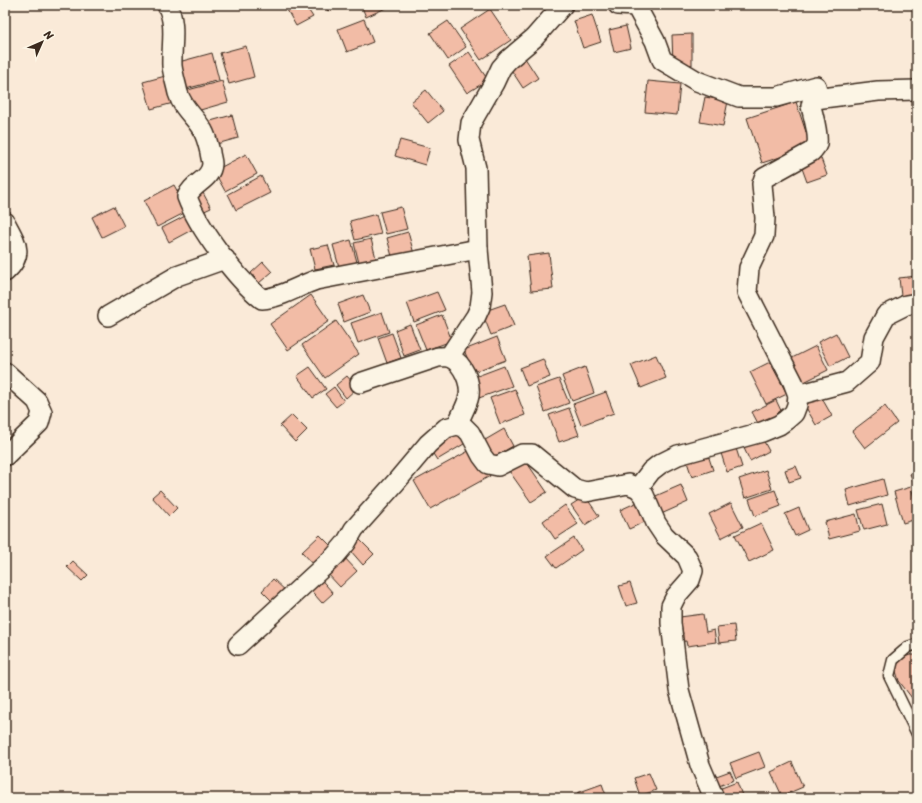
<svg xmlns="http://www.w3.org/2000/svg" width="922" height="803" viewBox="0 0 922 803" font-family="Sriracha,sans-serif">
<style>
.building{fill:#f2bca6;stroke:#3b2a1e}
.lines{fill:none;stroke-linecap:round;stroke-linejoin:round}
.service-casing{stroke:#3b2a1e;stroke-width:13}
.minor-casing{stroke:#3b2a1e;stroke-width:22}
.service{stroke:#fcf5e5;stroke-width:10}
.minor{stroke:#fcf5e5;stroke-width:19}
</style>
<rect width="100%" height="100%" fill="#faead8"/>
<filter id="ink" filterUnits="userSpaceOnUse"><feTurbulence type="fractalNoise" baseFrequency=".025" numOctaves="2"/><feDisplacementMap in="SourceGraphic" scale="8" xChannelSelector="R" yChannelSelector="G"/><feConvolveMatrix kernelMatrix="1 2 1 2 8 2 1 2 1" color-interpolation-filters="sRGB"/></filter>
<g filter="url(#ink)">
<g class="building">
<path d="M291,5H305L313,17L296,26L286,8Z"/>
<path d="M323,5H336L328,11Z"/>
<path d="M361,5H387L388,7L366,17Z"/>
<path d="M490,9L511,40L481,60L460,29Z"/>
<path d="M592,15L601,42L583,48L574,21Z"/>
<path d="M364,19L373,42L347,52L338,29Z"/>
<path d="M448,21L466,47L448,60L430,33Z"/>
<path d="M626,26L631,48L614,52L609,30Z"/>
<path d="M692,34V65H673L672,35Z"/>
<path d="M246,46L254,77L229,84L220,53Z"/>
<path d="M469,52L488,80L467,93L449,66Z"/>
<path d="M212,53L219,80L182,90L175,63Z"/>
<path d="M523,55L538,78L523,88L508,65Z"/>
<path d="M169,75L177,102L151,109L143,82Z"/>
<path d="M222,81L228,102L190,113L184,91Z"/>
<path d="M648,81L680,84L677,115L645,112Z"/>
<path d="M426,90L443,111L428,123L411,102Z"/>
<path d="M705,97L728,101L723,126L700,122Z"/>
<path d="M796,102L811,147L762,163L747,118Z"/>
<path d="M232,115L238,138L213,145L207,122Z"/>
<path d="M400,140L430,148L425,165L395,156Z"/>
<path d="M819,153L827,175L807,182L799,160Z"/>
<path d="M246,154L257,174L225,191L214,171Z"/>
<path d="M261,176L270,193L236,210L228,194Z"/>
<path d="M174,185L188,211L157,227L144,201Z"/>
<path d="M201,189L211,208L198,214L188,195Z"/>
<path d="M114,206L124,226L102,237L92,217Z"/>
<path d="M401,207L407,229L386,234L380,212Z"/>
<path d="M191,213L199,226L169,242L162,228Z"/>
<path d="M376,214L381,234L355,240L350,221Z"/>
<path d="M408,232L414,254L393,260L387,238Z"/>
<path d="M371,239L377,262L360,267L354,243Z"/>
<path d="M351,240L357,262L339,267L333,245Z"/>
<path d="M328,245L334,265L315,269L310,249Z"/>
<path d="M549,253L553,289L531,291L527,256Z"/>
<path d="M263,262L272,272L259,283L251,273Z"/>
<path d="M917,276V294L901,296L899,278Z"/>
<path d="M437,292L445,310L414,322L407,303Z"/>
<path d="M311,295L329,321L288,350L270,324Z"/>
<path d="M363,295L370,312L344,322L338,304Z"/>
<path d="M505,304L514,326L491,335L482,312Z"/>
<path d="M382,312L389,332L358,343L351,323Z"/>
<path d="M442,315L452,341L426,350L416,325Z"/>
<path d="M336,321L359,354L325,378L302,345Z"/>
<path d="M410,324L420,350L404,356L395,330Z"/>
<path d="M392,333L401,358L387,363L378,338Z"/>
<path d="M836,333L848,357L830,366L818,342Z"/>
<path d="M497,337L506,360L473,372L464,350Z"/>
<path d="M816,346L828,370L800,384L788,360Z"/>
<path d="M656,355L666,378L641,388L631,365Z"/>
<path d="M543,359L550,377L527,386L520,368Z"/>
<path d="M770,362L787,394L766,404L750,372Z"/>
<path d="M504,366L512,386L479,398L472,378Z"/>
<path d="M310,367L326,389L313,398L297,376Z"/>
<path d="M585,367L594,393L572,401L562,376Z"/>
<path d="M347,376L357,388L346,398L336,385Z"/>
<path d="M559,379L569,403L545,412L536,387Z"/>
<path d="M334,387L344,401L336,407L325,394Z"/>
<path d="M515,389L525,415L500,424L490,398Z"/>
<path d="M606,392L614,413L581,425L573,404Z"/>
<path d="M820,395L832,416L816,425L804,404Z"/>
<path d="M776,400L784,417L761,429L752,412Z"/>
<path d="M885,406L897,423L865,448L852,431Z"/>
<path d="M569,408L579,435L559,442L549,415Z"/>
<path d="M292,415L307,430L295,442L280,426Z"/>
<path d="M460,427L469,441L437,460L428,446Z"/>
<path d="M504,429L513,446L489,460L480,443Z"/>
<path d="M760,434L769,451L750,461L742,444Z"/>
<path d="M734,442L742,467L727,472L719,447Z"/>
<path d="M474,448L490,476L430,509L414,481Z"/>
<path d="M706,449L713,470L692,477L685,456Z"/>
<path d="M523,457L547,492L531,502L507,468Z"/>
<path d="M796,466L801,478L789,482L785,470Z"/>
<path d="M766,470L772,489L745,498L739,479Z"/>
<path d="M917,471V490L910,474Z"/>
<path d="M883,479L887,495L850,506L846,490Z"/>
<path d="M681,485L688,502L659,515L651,498Z"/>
<path d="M911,487L917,507V519L903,523L894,492Z"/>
<path d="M160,490L177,508L169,516L152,497Z"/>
<path d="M775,490L781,506L755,516L749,499Z"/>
<path d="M585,496L599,516L585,525L571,505Z"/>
<path d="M642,500L651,519L629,529L620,510Z"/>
<path d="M731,503L743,527L721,538L709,514Z"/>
<path d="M882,504L887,524L864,530L858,510Z"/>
<path d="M565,505L578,524L555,539L543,521Z"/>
<path d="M799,508L808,530L795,536L785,514Z"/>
<path d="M856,514L860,531L829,539L825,522Z"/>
<path d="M761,523L774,550L749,562L735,535Z"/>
<path d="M320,535L335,550L317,568L302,552Z"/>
<path d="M574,538L582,550L556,568L547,556Z"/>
<path d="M360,540L374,554L363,565L350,550Z"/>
<path d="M343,556L357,571L340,587L326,572Z"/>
<path d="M73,561L88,575L82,581L67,567Z"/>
<path d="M318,576L333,593L322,603L307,586Z"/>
<path d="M273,579L287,592L275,604L262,591Z"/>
<path d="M630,583L637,603L626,606L619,586Z"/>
<path d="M703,614L706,632L714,630L716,642L687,646L686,641L678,642L677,635L683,634L680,617Z"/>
<path d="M734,625L736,641L719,643L717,627Z"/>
<path d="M910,655H917V702H915L899,681L895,668L902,658Z"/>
<path d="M759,752L765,767L736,778L730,763Z"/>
<path d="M792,762L803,787L782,796L771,772Z"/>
<path d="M730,771L734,780L714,788L711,778Z"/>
<path d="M649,773L656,790L640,796L634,778Z"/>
<path d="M737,782L743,798H722L719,789Z"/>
<path d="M602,784L607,798H579L577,793Z"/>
</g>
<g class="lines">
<g class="service-casing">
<path id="service" d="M917,644L908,647L893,660L889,676L917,734"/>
</g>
<g class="minor-casing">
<g id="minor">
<path d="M167,5C177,24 171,46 172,66C173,74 176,84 178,93C183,110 196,117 203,131C207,138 208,145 210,152C210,155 212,160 212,164C211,180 192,183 187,197C198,227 236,279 262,299C281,298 298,286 316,280L478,249"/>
<path d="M618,5L636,6L655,41L662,60L697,81L739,97H776L816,86L819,98"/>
<path d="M5,222C16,243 25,254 5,272"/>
<path d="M108,316L177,276L225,259"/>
<path d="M449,357L476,316L480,307L482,292L478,249L476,168L469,140L471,123L494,83L501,68L508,60L534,38L563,5"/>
<path d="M5,372L37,401L42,412L39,423L5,456"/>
<path d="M360,383L438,357C442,357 447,356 451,358C463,364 471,382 469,396C467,406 461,415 457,425"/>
<path d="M798,395L847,382L870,362L874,337L886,315L906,305L917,303"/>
<path d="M638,488L651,471L660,464L678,455L762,432L779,425L786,420L794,413L797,405L798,395L793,382L747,292L749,268L764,236L765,218L762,184L764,178L811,152C814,149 816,147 817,144C819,134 813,116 811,106L812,102L815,99L878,91L917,90"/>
<path d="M238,645L335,556L346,543L354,529L396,482L428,444L446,428L457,425L464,427L470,433L482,456L488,464L498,466L522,454H532L575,489L586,492L628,484L638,488L644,495L656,523L664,535L687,557L693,571L690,580L676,596L671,606V623L679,690L700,765L714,798"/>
</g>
</g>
<use href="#service" class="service"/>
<use href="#minor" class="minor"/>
</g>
</g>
<rect width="922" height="803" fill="none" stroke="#fcf5e5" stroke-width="20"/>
<rect x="10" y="10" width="902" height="783" fill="none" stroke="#3b2a1e" stroke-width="1.5" filter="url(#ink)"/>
<g transform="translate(42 42) rotate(45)" stroke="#fcf5e5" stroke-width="3" paint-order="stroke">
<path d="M0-3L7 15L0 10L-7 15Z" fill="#3b2a1e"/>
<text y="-6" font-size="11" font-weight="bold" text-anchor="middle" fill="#3b2a1e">N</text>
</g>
</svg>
